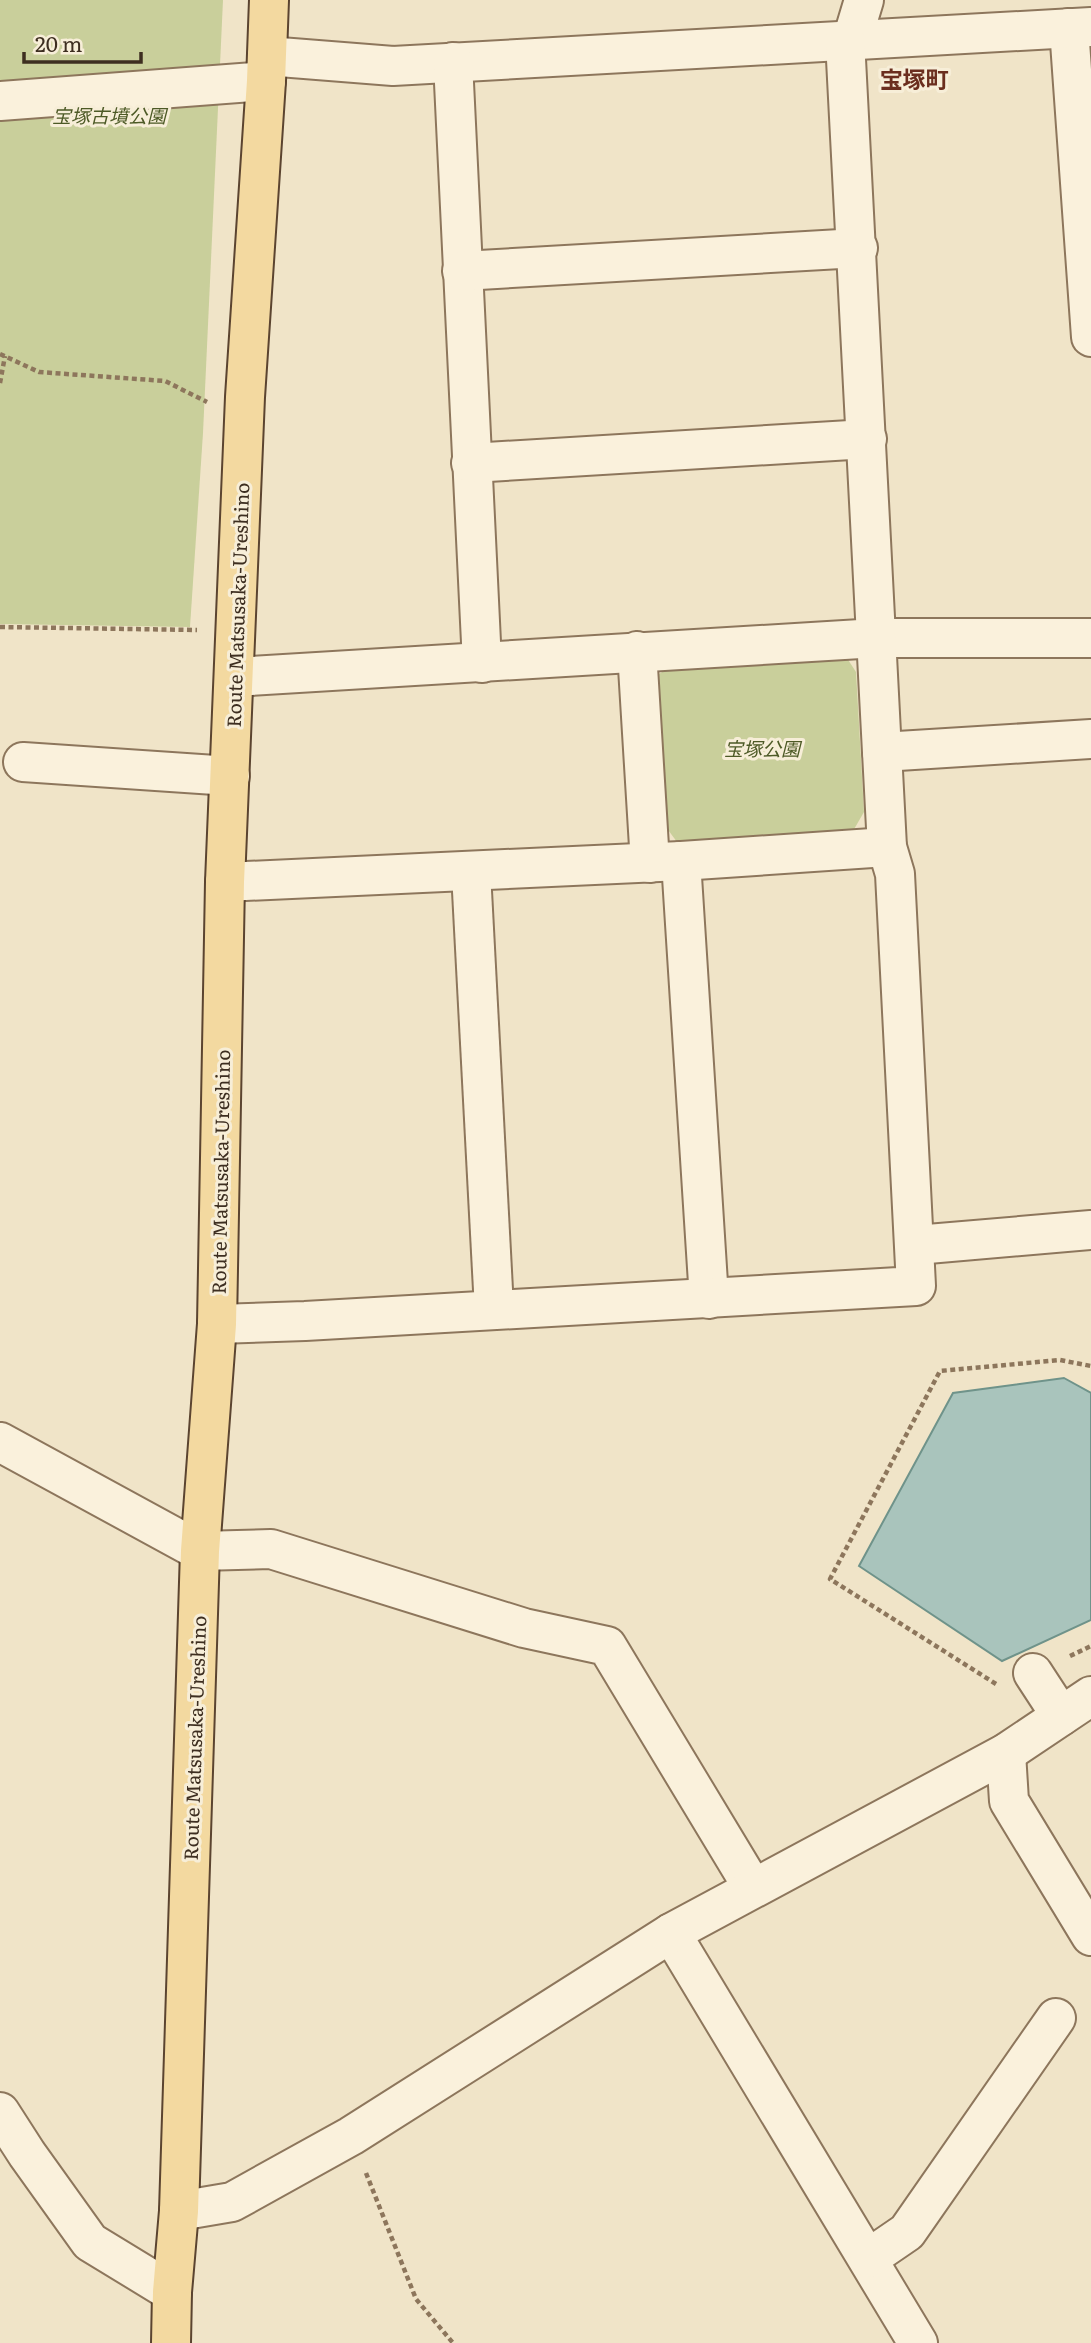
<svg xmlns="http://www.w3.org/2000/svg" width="1091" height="2343" viewBox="0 0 1091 2343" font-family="Literata,'Noto Sans JP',serif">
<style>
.green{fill:#c9cf9b}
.water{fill:#a9c4bc;stroke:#6f938a;stroke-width:2}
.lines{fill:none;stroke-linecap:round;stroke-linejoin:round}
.minor-casing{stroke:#8d765c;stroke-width:42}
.major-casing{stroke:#5b4430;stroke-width:42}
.path{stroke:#8d765c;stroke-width:4.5;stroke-dasharray:5 3.5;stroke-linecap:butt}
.minor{stroke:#faf1dc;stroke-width:38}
.major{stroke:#f3d9a0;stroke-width:38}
.labels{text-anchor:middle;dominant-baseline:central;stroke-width:6;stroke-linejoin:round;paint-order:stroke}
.park-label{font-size:19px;font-style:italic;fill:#4d5a26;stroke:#f7eed8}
.street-label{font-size:19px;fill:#3d2e20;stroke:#f7eed8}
.quarter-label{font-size:23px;font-weight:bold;fill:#6b2e1e;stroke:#f7eed8}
</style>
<rect width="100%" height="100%" fill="#f0e4c8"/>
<g class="green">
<path d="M0,0H223L203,433L190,627L0,624Z"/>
<path d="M845,655L856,672L864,812L853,831L677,842L663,823L654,677L677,663Z"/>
</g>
<path class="water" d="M1064,1378L1091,1393V1620L1002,1661L859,1566L953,1393Z"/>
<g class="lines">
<g class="minor-casing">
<g id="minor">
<path d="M1069,28L1091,337"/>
<path d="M852,40L864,0"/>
<path d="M267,56L393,66L1091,27"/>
<path d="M453,62L482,663"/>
<path d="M0,101L266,81"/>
<path d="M462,271L858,248"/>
<path d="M471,463L867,439"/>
<path d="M637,651L650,863"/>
<path d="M234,677L877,638H1091"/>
<path d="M882,752L1091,739"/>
<path d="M23,762L230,776"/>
<path d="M681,861L709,1299"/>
<path d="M471,872L494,1309"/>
<path d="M225,882L681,861L887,847"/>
<path d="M916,1245L1091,1230"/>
<path d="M217,1324L305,1321L916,1286L895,874L887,847L882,752L845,40"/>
<path d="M0,1442L200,1551L271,1549L524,1628L607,1646L753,1888"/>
<path d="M1033,1673L1061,1716"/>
<path d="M1006,1753L1009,1801L1091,1936"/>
<path d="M671,1933L918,2343"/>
<path d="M0,2112L27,2154L90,2242L172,2292"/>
<path d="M179,2211L232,2202L351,2136L671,1933L1006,1753L1091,1696"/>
<path d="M869,2258L907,2232L1056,2018"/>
</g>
</g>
<g class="major-casing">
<path id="major" d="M171,2343L172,2292L179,2211L200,1551L217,1324L225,882L245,397L266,81L269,0"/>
</g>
<g class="path">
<path d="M0,354L39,372L165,381L207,402"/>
<path d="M0,383L5,356"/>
<path d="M0,627L197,630"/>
<path d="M1070,1656L1091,1646"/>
<path d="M996,1684L830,1579L940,1371L1060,1360L1091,1366"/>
<path d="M366,2173L416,2299L453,2343"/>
</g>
<use href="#minor" class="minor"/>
<use href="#major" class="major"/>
</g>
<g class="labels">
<g class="park-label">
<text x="109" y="115">宝塚古墳公園</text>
<text x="762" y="748">宝塚公園</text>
</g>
<g class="street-label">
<text transform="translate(237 605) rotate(-88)">Route Matsusaka-Ureshino</text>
<text transform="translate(220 1172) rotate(-89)">Route Matsusaka-Ureshino</text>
<text transform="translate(194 1738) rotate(-88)">Route Matsusaka-Ureshino</text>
</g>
<g class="quarter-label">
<text x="914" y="78">宝塚町</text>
</g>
</g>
<path d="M24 52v10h117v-10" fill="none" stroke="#3d2e20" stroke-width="3.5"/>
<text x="35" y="52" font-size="21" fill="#3d2e20" stroke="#f7eed8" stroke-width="5" paint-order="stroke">20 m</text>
</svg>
